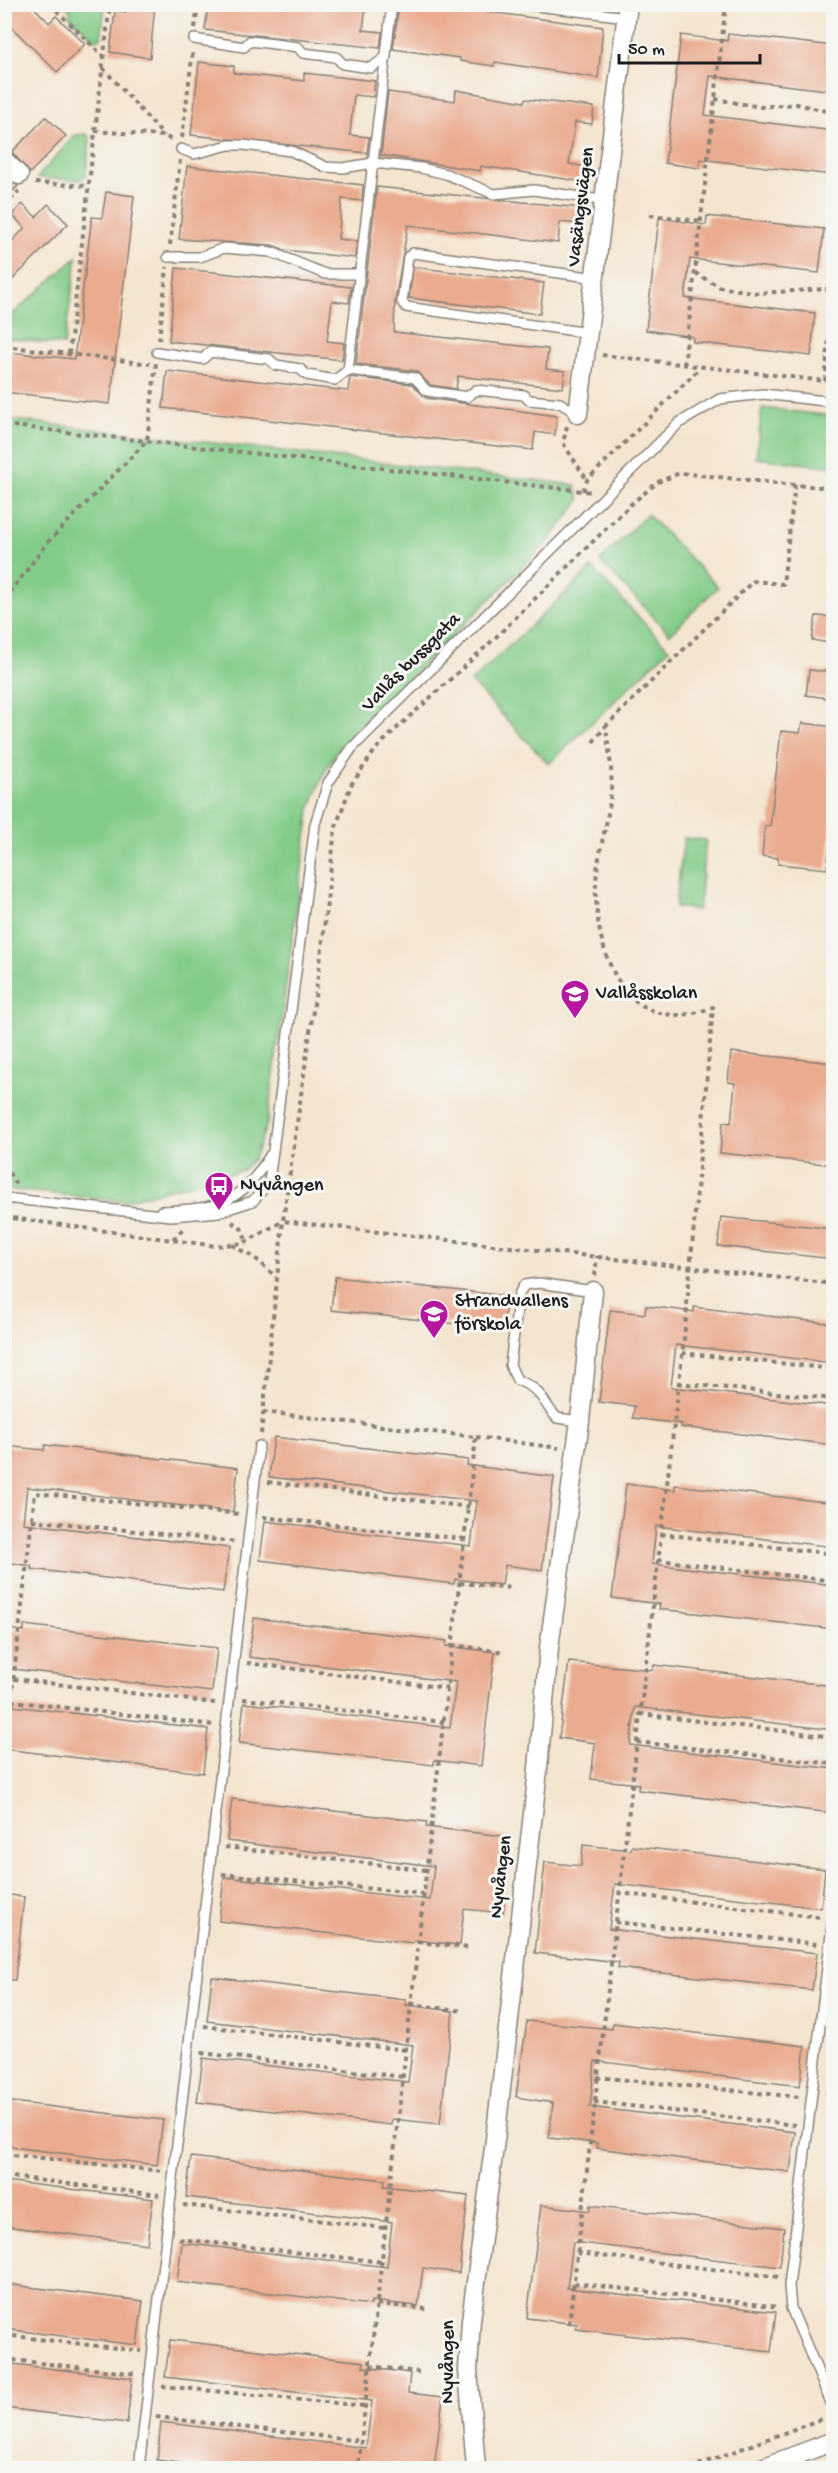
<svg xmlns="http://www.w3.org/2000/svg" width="838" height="2473" viewBox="0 0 838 2473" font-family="'Gochi Hand',sans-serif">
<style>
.green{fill:#83cc88;stroke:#507452;stroke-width:1.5}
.building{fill:#eaab8f}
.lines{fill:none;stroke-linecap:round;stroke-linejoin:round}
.service-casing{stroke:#888076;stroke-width:12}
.minor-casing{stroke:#888076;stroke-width:21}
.path{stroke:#888076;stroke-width:4;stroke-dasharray:4.5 4.5;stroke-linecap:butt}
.service{stroke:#fff;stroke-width:9}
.minor{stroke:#fff;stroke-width:18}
.labels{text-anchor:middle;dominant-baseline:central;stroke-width:6;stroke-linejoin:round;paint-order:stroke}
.street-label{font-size:20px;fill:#1c1c1c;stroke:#f6f6f2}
.poi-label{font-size:20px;fill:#1c1c1c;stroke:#f6f6f2;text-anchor:start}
</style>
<rect width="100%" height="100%" fill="#f6f6f2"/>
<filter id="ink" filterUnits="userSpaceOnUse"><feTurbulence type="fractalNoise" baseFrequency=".0167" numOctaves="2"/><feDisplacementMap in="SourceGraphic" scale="12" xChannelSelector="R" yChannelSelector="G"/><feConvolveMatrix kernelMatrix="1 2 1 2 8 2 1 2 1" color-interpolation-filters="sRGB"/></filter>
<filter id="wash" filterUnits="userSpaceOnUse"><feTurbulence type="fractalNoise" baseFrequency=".008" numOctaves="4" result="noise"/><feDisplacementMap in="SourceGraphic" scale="24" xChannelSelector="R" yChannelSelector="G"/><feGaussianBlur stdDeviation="1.35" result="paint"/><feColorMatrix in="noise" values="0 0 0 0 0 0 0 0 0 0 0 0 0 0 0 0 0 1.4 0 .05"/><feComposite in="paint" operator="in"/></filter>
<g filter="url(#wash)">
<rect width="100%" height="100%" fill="#f4e5d0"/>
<g class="green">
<path d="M64,5H105L101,38L95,40L69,15L71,11Z"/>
<path d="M87,134L90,139L86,175L80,180L37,178L75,135Z"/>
<path d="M77,257L64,345L5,338L6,320Z"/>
<path d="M762,408L833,416V467L756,458Z"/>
<path d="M5,419L575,485L580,500L548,542L340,746L324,773L310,809L267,1124L254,1158L243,1170L123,1201L5,1189Z"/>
<path d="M647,514L718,587L670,634L600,561Z"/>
<path d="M592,568L669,649L549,764L471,682Z"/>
<path d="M684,838L706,840L698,910L675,907Z"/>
</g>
<g id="blocks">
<g class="building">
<path d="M4,4H31L49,23L56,16L85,44L57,72L4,20Z"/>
<path d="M127,4H155L150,58L110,52L115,11L126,12Z"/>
<path d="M208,4H366L363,30L382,32L380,48L205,30Z"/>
<path d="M399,4H426L603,27L598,78L495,62L494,66L460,61V58L393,49Z"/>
<path d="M728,34L834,46V91L710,76L705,115L834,131L832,175L700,159L699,168L665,163L681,35L727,41Z"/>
<path d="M199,62L234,66V73L304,81V73L375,81L373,97L354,95L350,135L369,137L367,153L191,135Z"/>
<path d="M456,90L524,102L525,99L594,107L592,124L575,122L569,164L586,167L584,182L481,166L480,171L381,155L388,92L455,101Z"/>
<path d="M46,117L66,136L30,173L12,152Z"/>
<path d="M187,166L363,185L362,201L342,199L340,220L338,239L357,241L355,258L285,250L272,245L179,239Z"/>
<path d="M4,176L18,186L4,199Z"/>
<path d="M377,187L581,208L579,224L560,222L558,243L408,225L395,301L394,332L548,349L546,369L565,371L563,388L458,376L456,389L430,385L416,371L356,364Z"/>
<path d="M106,192L134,196L110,404L4,392L9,352L74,359L92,217L102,218Z"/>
<path d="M22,204L36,217L48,204L68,224L4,288V249L25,228L12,215Z"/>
<path d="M707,216L824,229L819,273L690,259L685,298L815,313L811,356L693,342V337L646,330L659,218L706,225Z"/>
<path d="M413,267L544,283L540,314L409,298Z"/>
<path d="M176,268L351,287L349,303L332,301L327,341L344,343L342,360L169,341Z"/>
<path d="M167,371L348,391L350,377L412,384L426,398L557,416L555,435L535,432L533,450L163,408Z"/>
<path d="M816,616L834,617V644L812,640Z"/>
<path d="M809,670L834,672V699L806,695Z"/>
<path d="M802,723L834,727V803L827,869L778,864V858L762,856L765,826H770L781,731L800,733Z"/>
<path d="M731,1052L834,1063V1165L720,1153L723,1122L731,1123L735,1083L728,1082Z"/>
<path d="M721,1217L834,1229V1259L718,1246Z"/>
<path d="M335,1277L507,1296L503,1329L331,1310Z"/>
<path d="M646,1306L694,1312V1307L834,1324V1363L676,1345L671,1387L834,1406V1445L681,1427L682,1424L633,1418L634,1406L599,1402L610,1310L645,1314Z"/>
<path d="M274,1437L468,1460L467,1465L554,1477L542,1570L505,1565L502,1585L455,1579L454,1584L260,1560L265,1521L471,1546L477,1501L269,1477Z"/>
<path d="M45,1445L238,1468L233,1512L27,1487L23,1523L229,1548L223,1592L31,1569V1566L4,1562V1446L44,1450Z"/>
<path d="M626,1484L675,1490V1485L834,1503V1547L656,1526L652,1564L834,1585V1629L659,1609L660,1604L612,1598Z"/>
<path d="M254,1618L447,1641L446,1646L495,1652L481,1766L434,1760V1765L239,1743L244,1703L450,1728L456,1682L249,1657Z"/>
<path d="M24,1625L217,1648L212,1692L4,1668V1629L24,1631Z"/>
<path d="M569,1662L653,1670L654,1665L834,1686V1730L635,1707L630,1745L834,1769L832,1813L638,1790L639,1784L591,1779L595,1743L559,1738Z"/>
<path d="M4,1705L208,1729L203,1773L4,1749Z"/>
<path d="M232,1799L427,1822L426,1827L512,1837L503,1913L464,1909L460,1945L414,1940L413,1943L219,1921L224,1877L430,1900L434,1866L227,1841Z"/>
<path d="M583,1845L631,1850L632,1846L825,1869L821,1908L615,1884L609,1929L817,1953L812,1990L618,1968L619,1962L535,1953L545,1862L581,1866Z"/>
<path d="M4,1894L24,1897L15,1980H4Z"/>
<path d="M212,1977L406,2000V2005L453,2011L440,2124L392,2119L391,2125L197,2102L203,2058L408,2082L413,2045L207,2021Z"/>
<path d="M527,2021L612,2029L613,2023L805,2046L800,2086L595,2061L590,2107L795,2132L790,2172L597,2148V2143L549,2138L553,2103L516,2097Z"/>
<path d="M4,2101L163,2120L157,2165L4,2146Z"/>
<path d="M191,2157L385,2180L384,2186L468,2196L459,2273L423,2268L418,2306L371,2301V2305L177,2282L182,2243L387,2267L392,2222L186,2197Z"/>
<path d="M4,2181L153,2199L147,2244L4,2226Z"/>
<path d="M541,2205L590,2211V2205L784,2228L780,2267L573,2242L567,2288L776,2312L771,2352L576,2329L577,2324L527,2318Z"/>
<path d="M4,2284L143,2301L137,2345L4,2329Z"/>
<path d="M170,2340L364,2362L363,2367L410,2373L408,2393L443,2397L434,2469H226L157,2460L161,2422L366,2448L372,2401L165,2377Z"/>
<path d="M4,2363L132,2378L127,2423L4,2408Z"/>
</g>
</g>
</g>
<g filter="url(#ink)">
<use href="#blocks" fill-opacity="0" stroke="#888076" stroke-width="1.5"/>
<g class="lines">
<g class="service-casing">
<g id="service">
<path d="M520,4L627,17"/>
<path d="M194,39L244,47L250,41L298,47L303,53L336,57L343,64L371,68L386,57"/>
<path d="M181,149L194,154L229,145H243L291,151L326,167L343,168L373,163L421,168L446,174L494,194L534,190L606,201"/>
<path d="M168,257H200L224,248L271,252L325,274H360"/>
<path d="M589,333L406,307L402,302L408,257L413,253L596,278"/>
<path d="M157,352L203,359L210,352L269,359L276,365L300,369L307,375L335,380L348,370L415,378L427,391L467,397L476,390L524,395L529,400L560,403L578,414"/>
<path d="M348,370L392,4"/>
<path d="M4,1198L171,1216L219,1212L253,1201L269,1182L315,824L328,783L352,748L679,423L720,399L763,394L834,402"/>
<path d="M161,1211C219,1209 240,1204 271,1154"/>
<path d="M580,1421L557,1418C539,1399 545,1391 517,1380L510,1365L519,1294L524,1285L539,1283L593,1291"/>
<path d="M834,1909L789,2286L791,2308L834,2410"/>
<path d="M139,2468L259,1446"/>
</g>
</g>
<g class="minor-casing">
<g id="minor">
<path d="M4,160L19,175"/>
<path d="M578,414L628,4"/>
<path d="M476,2468L468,2370L471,2320L495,2140L537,1779L549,1648L580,1421L593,1291"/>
<path d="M762,2468L834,2441"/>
</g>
</g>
<g class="path">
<path d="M50,4L104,57"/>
<path d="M195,28L198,4"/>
<path d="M103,68L164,136"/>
<path d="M715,99L760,107L797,104L834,113"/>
<path d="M95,131L164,136L172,140"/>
<path d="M182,138L193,50"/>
<path d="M35,183L89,186"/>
<path d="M4,206L19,191"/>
<path d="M650,215L701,221"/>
<path d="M170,245L180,160"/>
<path d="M695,273L720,287L758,293L827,289"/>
<path d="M159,340L167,267"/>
<path d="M4,346L150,364"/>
<path d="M69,354L110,4"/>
<path d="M602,355L834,382"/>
<path d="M684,365L726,4"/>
<path d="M825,381L831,317L827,289L834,279"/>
<path d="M4,425L591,492"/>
<path d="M567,426L563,443L587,480"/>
<path d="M583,491L587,480L700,368"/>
<path d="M4,600L48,542L147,441L156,363"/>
<path d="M593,742L605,727"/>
<path d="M4,1165L18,1188"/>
<path d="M4,1217L216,1246L244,1243L283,1221L322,948L335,829L351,785L376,749L394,731L492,641L631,504L658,482L680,473L795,485"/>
<path d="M232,1222L241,1228L247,1242"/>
<path d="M173,1239L184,1228"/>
<path d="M232,1245L255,1258L276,1277"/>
<path d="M595,1276L597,1256"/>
<path d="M682,1353L834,1369"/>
<path d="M678,1383L834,1399"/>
<path d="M263,1412L476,1437L358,2468"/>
<path d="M261,1434L283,1221L834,1284"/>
<path d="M476,1437L559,1448"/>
<path d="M268,1482L469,1507"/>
<path d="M263,1517L465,1539"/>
<path d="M32,1520L237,1542"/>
<path d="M661,1534L834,1554"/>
<path d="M658,1560L834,1581"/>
<path d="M460,1583L512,1588"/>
<path d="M452,1645L505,1652"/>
<path d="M247,1663L447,1688"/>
<path d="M14,1679L215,1703"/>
<path d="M243,1699L444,1722"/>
<path d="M11,1701L213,1725"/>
<path d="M640,1714L834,1737"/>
<path d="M637,1742L834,1764"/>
<path d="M4,1760L35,1493L240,1514"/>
<path d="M225,1847L427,1870"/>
<path d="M222,1874L424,1894"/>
<path d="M618,1893L820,1917"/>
<path d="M615,1922L817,1944"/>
<path d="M418,1942L470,1948"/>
<path d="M411,2004L463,2011"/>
<path d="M204,2026L406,2050"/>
<path d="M201,2053L403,2077"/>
<path d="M597,2077L799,2097"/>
<path d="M825,2093L834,2094"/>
<path d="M594,2102L796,2125"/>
<path d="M4,2154L162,2171"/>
<path d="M4,2176L159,2195"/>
<path d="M183,2205L385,2228"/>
<path d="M179,2239L382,2262"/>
<path d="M577,2253L779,2277"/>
<path d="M574,2283L779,2307"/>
<path d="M377,2304L427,2309"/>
<path d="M569,2324L684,1339L713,1007C627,1042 594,955 596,884C597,853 609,822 611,790C613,769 608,747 606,726L753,581L783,584L795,485L834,488"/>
<path d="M4,2335L141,2351"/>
<path d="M4,2359L138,2374"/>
<path d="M370,2366L419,2372"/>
<path d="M162,2386L365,2406"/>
<path d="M156,2417L361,2441"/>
<path d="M690,2468L824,2418"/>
</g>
<use href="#service" class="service"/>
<use href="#minor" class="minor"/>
</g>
</g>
<defs>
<g id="school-pin" transform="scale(1.5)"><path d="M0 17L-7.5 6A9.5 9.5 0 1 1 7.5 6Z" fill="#b5179e" stroke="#f6f6f2"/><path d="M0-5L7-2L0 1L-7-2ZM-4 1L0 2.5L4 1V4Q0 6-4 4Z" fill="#fff"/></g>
<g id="bus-pin" transform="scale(1.5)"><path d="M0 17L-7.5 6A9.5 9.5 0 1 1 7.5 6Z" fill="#b5179e" stroke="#f6f6f2"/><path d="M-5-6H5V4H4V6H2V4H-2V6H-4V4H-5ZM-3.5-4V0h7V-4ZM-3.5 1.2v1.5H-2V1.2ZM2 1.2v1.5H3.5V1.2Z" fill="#fff"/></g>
</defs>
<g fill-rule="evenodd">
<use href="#school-pin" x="575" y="994"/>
<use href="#bus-pin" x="219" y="1186"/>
<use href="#school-pin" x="434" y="1314"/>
</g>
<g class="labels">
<g class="street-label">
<text transform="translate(582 207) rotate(-83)">Vasängsvägen</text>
<text transform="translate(412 663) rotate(-45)">Vallås bussgata</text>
<text transform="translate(502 1877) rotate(-83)">Nyvången</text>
<text transform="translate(449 2362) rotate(-90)">Nyvången</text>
</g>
<g class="poi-label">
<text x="596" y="994">Vallåsskolan</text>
<text x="240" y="1186">Nyvången</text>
<text x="455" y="1302">Strandvallens<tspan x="455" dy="23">förskola</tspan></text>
</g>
</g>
<rect width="838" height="2473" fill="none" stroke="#f6f6f2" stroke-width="24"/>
<path d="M619 54v9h141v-9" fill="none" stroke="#1c1c1c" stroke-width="3"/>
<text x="628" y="54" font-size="18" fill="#1c1c1c" stroke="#f6f6f2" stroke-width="4.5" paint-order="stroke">50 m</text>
</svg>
